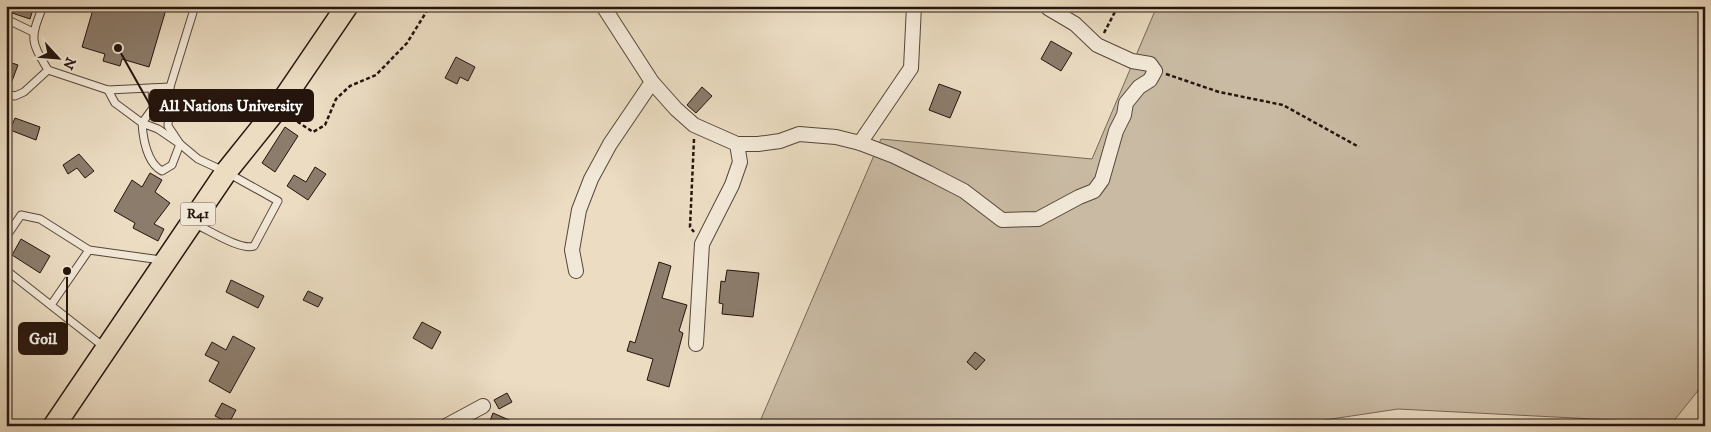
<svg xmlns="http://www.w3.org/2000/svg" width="1711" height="432" viewBox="0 0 1711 432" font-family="'IM FELL DW Pica',serif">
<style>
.green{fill:#c9baa3;stroke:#776858}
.building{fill:#8c7c6b;stroke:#25150d}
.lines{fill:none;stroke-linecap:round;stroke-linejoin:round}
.lane-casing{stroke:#56473a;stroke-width:9}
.street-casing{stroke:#56473a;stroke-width:16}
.primary-casing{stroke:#25150d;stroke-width:24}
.path{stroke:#25150d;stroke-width:2.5;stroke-dasharray:4 2.5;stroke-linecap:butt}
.lane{stroke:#f2e8d7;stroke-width:7}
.street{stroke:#f2e8d7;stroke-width:14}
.primary{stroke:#ebdcc2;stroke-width:21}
.labels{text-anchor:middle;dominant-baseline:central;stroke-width:4;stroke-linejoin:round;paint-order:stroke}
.shield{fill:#f2e8d7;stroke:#62544a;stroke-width:1}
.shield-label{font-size:14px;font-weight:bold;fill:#25150d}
.leader{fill:none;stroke:#25150d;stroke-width:2}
.callout-dot{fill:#25150d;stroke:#f2e8d7;stroke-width:2}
.callout{fill:#25150d;stroke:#25150d;stroke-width:2}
.callout-label{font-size:16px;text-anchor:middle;font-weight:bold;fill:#fff}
</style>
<rect width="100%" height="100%" fill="#ebdcc2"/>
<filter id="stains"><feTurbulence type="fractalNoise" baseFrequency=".004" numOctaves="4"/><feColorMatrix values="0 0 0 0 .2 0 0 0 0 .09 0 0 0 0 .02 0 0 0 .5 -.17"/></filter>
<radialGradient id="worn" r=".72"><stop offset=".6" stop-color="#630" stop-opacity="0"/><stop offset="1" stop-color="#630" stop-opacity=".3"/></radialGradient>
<path class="green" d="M1157,6H1705V382L1672,423L1398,409L1285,426H758L881,139L1092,159Z"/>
<g class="building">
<path d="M6,6H34L30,19L6,11Z"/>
<path d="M94,6H167L149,67L122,59L120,66L103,61L105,54L82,47Z"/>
<path d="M1051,41L1072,53L1061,71L1041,59Z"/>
<path d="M456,57L475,67L468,81L460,77L457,84L445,78Z"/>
<path d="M6,61L18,65L9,89H6Z"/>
<path d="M939,84L961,92L950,118L929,110Z"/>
<path d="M702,87L712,96L696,113L687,105Z"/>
<path d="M15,118L40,127L36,140L10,130Z"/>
<path d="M285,127L298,136L275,172L262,163Z"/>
<path d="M79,154L94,171L85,178L77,168L68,174L63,165Z"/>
<path d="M315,167L326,174L308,200L287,186L294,175L306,182Z"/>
<path d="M150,173L162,180L155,192L170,203L154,224L164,229L158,241L133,228L135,223L114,211L132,180L142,187Z"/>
<path d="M21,239L50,256L40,273L12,255Z"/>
<path d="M659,262L671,266L662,298L687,305L679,331L683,333L669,387L647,380L653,359L627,351L630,341L635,343Z"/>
<path d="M727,270L759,273L753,317L722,314L723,304L719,303L721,281L725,282Z"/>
<path d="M231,280L264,296L258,308L226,292Z"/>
<path d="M308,291L323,298L318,307L303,300Z"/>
<path d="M422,322L441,332L432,349L413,338Z"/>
<path d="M233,336L255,348L230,393L209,381L219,362L205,355L212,342L226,350Z"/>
<path d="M975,352L985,360L976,370L967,362Z"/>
<path d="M507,393L512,402L499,409L494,400Z"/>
<path d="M222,403L236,410L229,423L215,416Z"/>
<path d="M493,413L523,426H488Z"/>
</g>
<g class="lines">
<g class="lane-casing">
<g id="lane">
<path d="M43,6C30,39 30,40 48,70L108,90L170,87"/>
<path d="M195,6L170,87L168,126L180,144L198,159L226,172L278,201L254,246C241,251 209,230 195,224"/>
<path d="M6,19L33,32"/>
<path d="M108,90L115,103L142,123C143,138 147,163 162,171L172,165L180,144L158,129L142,123L153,108L152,88"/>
<path d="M6,94L15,96L24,92L48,70"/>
<path d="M6,237L21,215L40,219L89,250L161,260"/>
<path d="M6,270L104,347"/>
<path d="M51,305L89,250"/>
</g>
</g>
<g class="street-casing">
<g id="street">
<path d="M603,6L652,82L676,109L694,125L737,144L740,162L732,185L702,244L696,344"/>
<path d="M860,143L911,68L914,6"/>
<path d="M737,144H758L780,141L799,134L836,137L860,143L894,156L929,173L964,191L1002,220L1038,219L1079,197L1094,191L1102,180L1116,131L1124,115L1126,103L1139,87L1150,80L1155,71L1150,64L1132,61L1097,45L1075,24L1048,8L1049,6"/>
<path d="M576,271L572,250L579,210L591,179L610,144L652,82"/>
<path d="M446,426L483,406"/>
</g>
</g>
<g class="primary-casing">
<path id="primary" d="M54,426L226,172L279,106L347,6"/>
</g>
<g class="path">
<path d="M1104,33L1118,6"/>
<path d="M1166,74L1219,92L1283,105L1359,147"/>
<path d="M292,118L313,132L325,125L336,99L350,86L376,75L407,43L430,6"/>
<path d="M694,139L690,227L694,232"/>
</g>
<use href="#lane" class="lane"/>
<use href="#street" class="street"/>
<use href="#primary" class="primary"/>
</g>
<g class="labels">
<rect class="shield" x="180.5" y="202.5" width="35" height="23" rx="4"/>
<g class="shield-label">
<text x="198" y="214">R41</text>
</g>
</g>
<path class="leader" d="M118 48L150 105M67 271L67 339"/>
<g class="callout-dot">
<circle cx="118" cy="48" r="5"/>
<circle cx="67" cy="271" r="5"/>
</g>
<g class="callout">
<rect x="150" y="90" width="163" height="31" rx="5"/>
<rect x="19" y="323" width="48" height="31" rx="5"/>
</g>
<g class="callout-label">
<text x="231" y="111">All Nations University</text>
<text x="43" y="344">Goil</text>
</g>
<rect width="1711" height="432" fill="none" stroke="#ebdcc2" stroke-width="25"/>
<rect x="8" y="8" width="1696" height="417" fill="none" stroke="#25150d" stroke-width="2.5"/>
<rect x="12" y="12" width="1686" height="407" fill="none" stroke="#25150d"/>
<g transform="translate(58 58) rotate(116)" stroke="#f2e8d7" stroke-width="4" paint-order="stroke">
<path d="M0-4L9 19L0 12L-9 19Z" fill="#25150d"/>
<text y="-8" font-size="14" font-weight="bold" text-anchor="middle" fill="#25150d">N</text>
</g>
<rect width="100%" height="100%" filter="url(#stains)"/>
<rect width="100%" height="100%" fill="url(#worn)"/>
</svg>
